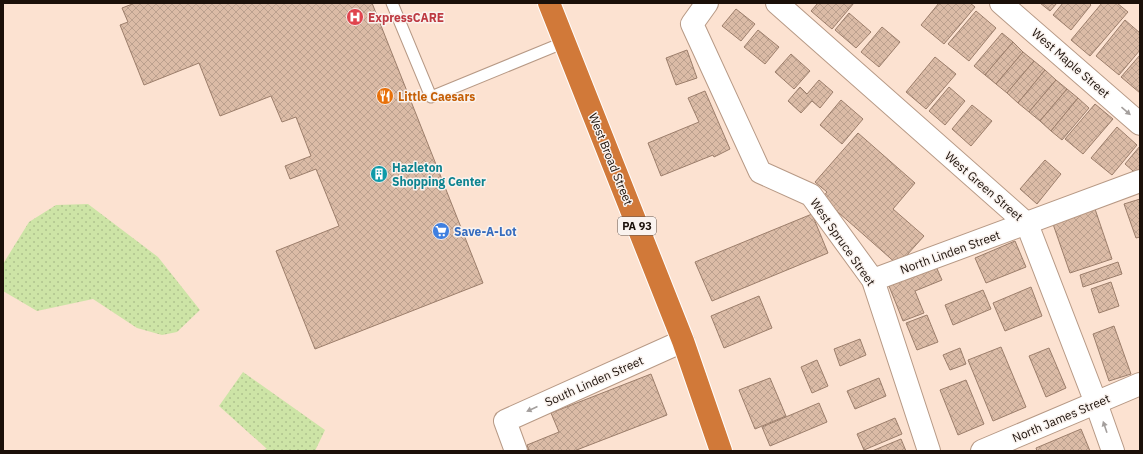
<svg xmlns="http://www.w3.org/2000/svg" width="1143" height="454" viewBox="0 0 1143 454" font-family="'IBM Plex Sans',sans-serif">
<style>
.grass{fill:url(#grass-dots)}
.building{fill:url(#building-cross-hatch);stroke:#9c7e6b}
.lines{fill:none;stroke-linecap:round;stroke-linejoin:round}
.lane-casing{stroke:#b79985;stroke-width:13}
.street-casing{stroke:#b79985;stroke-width:24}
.highway-casing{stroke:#fff;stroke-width:24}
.lane{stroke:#fff;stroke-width:11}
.street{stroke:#fff;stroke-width:22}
.highway{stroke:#d17939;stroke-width:22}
.oneway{fill:#a49f9d}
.labels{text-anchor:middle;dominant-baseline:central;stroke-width:3;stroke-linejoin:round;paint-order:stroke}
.shield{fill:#faf3ef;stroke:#5e544e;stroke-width:1}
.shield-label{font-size:11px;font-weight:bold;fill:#1b1009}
.health-label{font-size:12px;font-weight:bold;fill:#be3a42;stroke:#faf3ef;text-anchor:start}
.street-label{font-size:12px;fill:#1b1009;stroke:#faf3ef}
.food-label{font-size:12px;font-weight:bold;fill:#c56008;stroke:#faf3ef;text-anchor:start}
.culture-label{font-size:12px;font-weight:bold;fill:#0d838f;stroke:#faf3ef;text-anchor:start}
.shop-label{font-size:12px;font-weight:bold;fill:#366cbe;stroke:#faf3ef;text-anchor:start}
</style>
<defs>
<pattern id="grass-dots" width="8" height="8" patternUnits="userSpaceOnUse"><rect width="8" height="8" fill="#cde4a6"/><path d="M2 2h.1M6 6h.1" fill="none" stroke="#afc38e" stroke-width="1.8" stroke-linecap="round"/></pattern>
<pattern id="building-cross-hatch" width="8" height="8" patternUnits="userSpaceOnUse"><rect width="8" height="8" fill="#dbbba6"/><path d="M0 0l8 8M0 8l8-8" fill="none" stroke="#bba08e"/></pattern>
</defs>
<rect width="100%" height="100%" fill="#fce2d1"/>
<g class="grass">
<path d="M88,204L158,257L200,310L177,332L162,335L137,328L93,299L37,311L3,291V264L29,222L56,205Z"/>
<path d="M243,372L325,430L315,451H259L267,449L219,406Z"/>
</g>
<g class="building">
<path d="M135,3H372L483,283L315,349L276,251L339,226L316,169L290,179L285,166L311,156L296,117L282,122L271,96L220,116L199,63L144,85L120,25L128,22L122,8Z"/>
<path d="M818,3H854L832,29L811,11Z"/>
<path d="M939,3H970L975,7L944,44L921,25Z"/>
<path d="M1040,3H1057L1050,11Z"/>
<path d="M1063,3H1089L1091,5L1071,30L1053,15Z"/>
<path d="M1102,3H1117L1128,12L1090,56L1071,40Z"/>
<path d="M736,9L755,24L741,41L722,26Z"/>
<path d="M976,11L996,28L969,61L948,44Z"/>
<path d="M849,13L871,32L856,48L835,30Z"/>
<path d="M1125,20L1140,33V50L1119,75L1096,56Z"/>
<path d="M882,27L900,42L879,67L861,52Z"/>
<path d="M758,30L779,47L765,64L744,47Z"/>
<path d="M1002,33L1013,42L985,75L974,66Z"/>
<path d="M1013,42L1023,52L996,84L985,75Z"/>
<path d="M687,50L697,78L676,85L666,58Z"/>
<path d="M1023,52L1034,61L1007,93L996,84Z"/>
<path d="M791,54L810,71L794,89L775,72Z"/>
<path d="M1140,55V93L1121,77Z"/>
<path d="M935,57L956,74L926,109L906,92Z"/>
<path d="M1034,61L1045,70L1018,103L1007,93Z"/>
<path d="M1045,70L1056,80L1029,112L1018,103Z"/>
<path d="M819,80L833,92L820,108L812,101L801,113L788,101L800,87L807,94Z"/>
<path d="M1056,80L1067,89L1040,121L1029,112Z"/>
<path d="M949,87L965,101L945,125L929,111Z"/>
<path d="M1067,89L1078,98L1051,131L1040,121Z"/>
<path d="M705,91L730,149L714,157L713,155L661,176L648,143L699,122L688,98Z"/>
<path d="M1078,98L1089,108L1062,140L1051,131Z"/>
<path d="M841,100L863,119L842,144L820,125Z"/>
<path d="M1095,104L1113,119L1083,154L1065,139Z"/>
<path d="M972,105L992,121L971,146L952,129Z"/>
<path d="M1117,127L1137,145L1112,175L1091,158Z"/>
<path d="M858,133L915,183L893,209L924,236L898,265L822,198L827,192L815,182Z"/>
<path d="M1140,146V177L1125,164Z"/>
<path d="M1045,160L1061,174L1037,204L1020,189Z"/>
<path d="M1140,199V237L1136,238L1124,204Z"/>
<path d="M1095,209L1112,259L1070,273L1053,224Z"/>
<path d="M812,214L828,253L712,301L695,262Z"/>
<path d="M1015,241L1026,267L986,283L975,258Z"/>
<path d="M934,262L942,280L915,291L924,313L903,321L887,281Z"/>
<path d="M1118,262L1122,274L1083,287L1080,275Z"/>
<path d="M1111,282L1119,306L1099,313L1091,289Z"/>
<path d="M1031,287L1042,316L1005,331L993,303Z"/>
<path d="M983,290L991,309L953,325L945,305Z"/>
<path d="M759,296L772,328L724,348L711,316Z"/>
<path d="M927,315L938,342L917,350L906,323Z"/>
<path d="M1114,326L1131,374L1109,381L1093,334Z"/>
<path d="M860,339L866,355L840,366L834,349Z"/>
<path d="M1001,347L1026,407L993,421L968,360Z"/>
<path d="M960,348L966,364L950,370L943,355Z"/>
<path d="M1049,348L1066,388L1046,397L1029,356Z"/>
<path d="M817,360L828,386L812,393L801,367Z"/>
<path d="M651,374L667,415L574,451H529L527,445L559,432L551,413Z"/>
<path d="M770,378L786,416L755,429L739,390Z"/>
<path d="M879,378L886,396L855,409L847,391Z"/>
<path d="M966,380L984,424L958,435L940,390Z"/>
<path d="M819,403L827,422L770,446L762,427Z"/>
<path d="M895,418L902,434L864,450L857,434Z"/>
<path d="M1081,429L1090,451H1037L1036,448Z"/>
<path d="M901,439L906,451H872Z"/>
</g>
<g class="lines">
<g class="lane-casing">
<path id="lane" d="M392,3L431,97L565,42"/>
</g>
<g class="street-casing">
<g id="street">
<path d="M707,3L692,24L760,172L811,195L873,280L929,451"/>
<path d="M777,3L1027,224L1096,403L1113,451"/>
<path d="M1001,3L1140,124"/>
<path d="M873,280L1140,181"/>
<path d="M516,451L505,421L683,341"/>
<path d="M982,451L1140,384"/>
</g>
</g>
<g class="highway-casing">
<path id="highway" d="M549,3L683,341L721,451"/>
</g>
<use href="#lane" class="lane"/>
<use href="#street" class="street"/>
<use href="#highway" class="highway"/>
</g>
<defs><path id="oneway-solid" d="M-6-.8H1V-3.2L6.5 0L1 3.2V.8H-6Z"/></defs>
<g class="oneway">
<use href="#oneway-solid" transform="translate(1126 111) rotate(41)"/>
<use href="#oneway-solid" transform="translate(532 409) rotate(156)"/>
<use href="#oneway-solid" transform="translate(1105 427) rotate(-109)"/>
</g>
<defs>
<g id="hospital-disc" transform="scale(0.9)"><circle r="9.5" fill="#e0444e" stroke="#faf3ef"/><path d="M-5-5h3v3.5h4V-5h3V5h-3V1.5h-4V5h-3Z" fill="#fff"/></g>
<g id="restaurant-disc" transform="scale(0.9)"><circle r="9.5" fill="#e8710a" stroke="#faf3ef"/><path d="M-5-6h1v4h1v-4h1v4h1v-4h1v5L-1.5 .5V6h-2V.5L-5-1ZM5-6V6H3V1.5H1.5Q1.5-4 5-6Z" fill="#fff"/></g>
<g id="building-disc" transform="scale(0.9)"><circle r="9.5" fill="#0f9aa8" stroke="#faf3ef"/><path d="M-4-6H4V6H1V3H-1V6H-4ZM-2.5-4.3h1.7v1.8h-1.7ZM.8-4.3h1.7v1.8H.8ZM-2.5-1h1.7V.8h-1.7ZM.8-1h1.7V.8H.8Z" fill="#fff"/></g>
<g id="supermarket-disc" transform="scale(0.9)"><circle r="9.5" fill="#3f7fe0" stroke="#faf3ef"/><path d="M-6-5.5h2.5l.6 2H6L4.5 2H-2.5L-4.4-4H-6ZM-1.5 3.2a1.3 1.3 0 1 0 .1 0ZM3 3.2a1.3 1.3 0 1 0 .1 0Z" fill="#fff"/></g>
</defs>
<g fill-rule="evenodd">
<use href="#hospital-disc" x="355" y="17"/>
<use href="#restaurant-disc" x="385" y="96"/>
<use href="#building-disc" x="379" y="174"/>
<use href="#supermarket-disc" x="441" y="231"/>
</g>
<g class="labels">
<rect class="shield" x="618" y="217" width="38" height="18" rx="3"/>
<g class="shield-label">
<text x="637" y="226">PA 93</text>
</g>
<g class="health-label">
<text x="368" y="17">ExpressCARE</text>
</g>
<g class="street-label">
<text transform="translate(1071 63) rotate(41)">West Maple Street</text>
<text transform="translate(611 159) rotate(68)">West Broad Street</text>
<text transform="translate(984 186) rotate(41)">West Green Street</text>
<text transform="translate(843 242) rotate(55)">West Spruce Street</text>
<text transform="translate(950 252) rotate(-20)">North Linden Street</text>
<text transform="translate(594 381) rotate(-24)">South Linden Street</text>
<text transform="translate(1061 418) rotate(-23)">North James Street</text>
</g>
<g class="food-label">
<text x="398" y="96">Little Caesars</text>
</g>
<g class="culture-label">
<text x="392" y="167">Hazleton<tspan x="392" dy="14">Shopping Center</tspan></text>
</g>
<g class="shop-label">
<text x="454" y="231">Save-A-Lot</text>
</g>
</g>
<rect width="1143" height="454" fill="none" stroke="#1b1009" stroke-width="8"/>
</svg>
